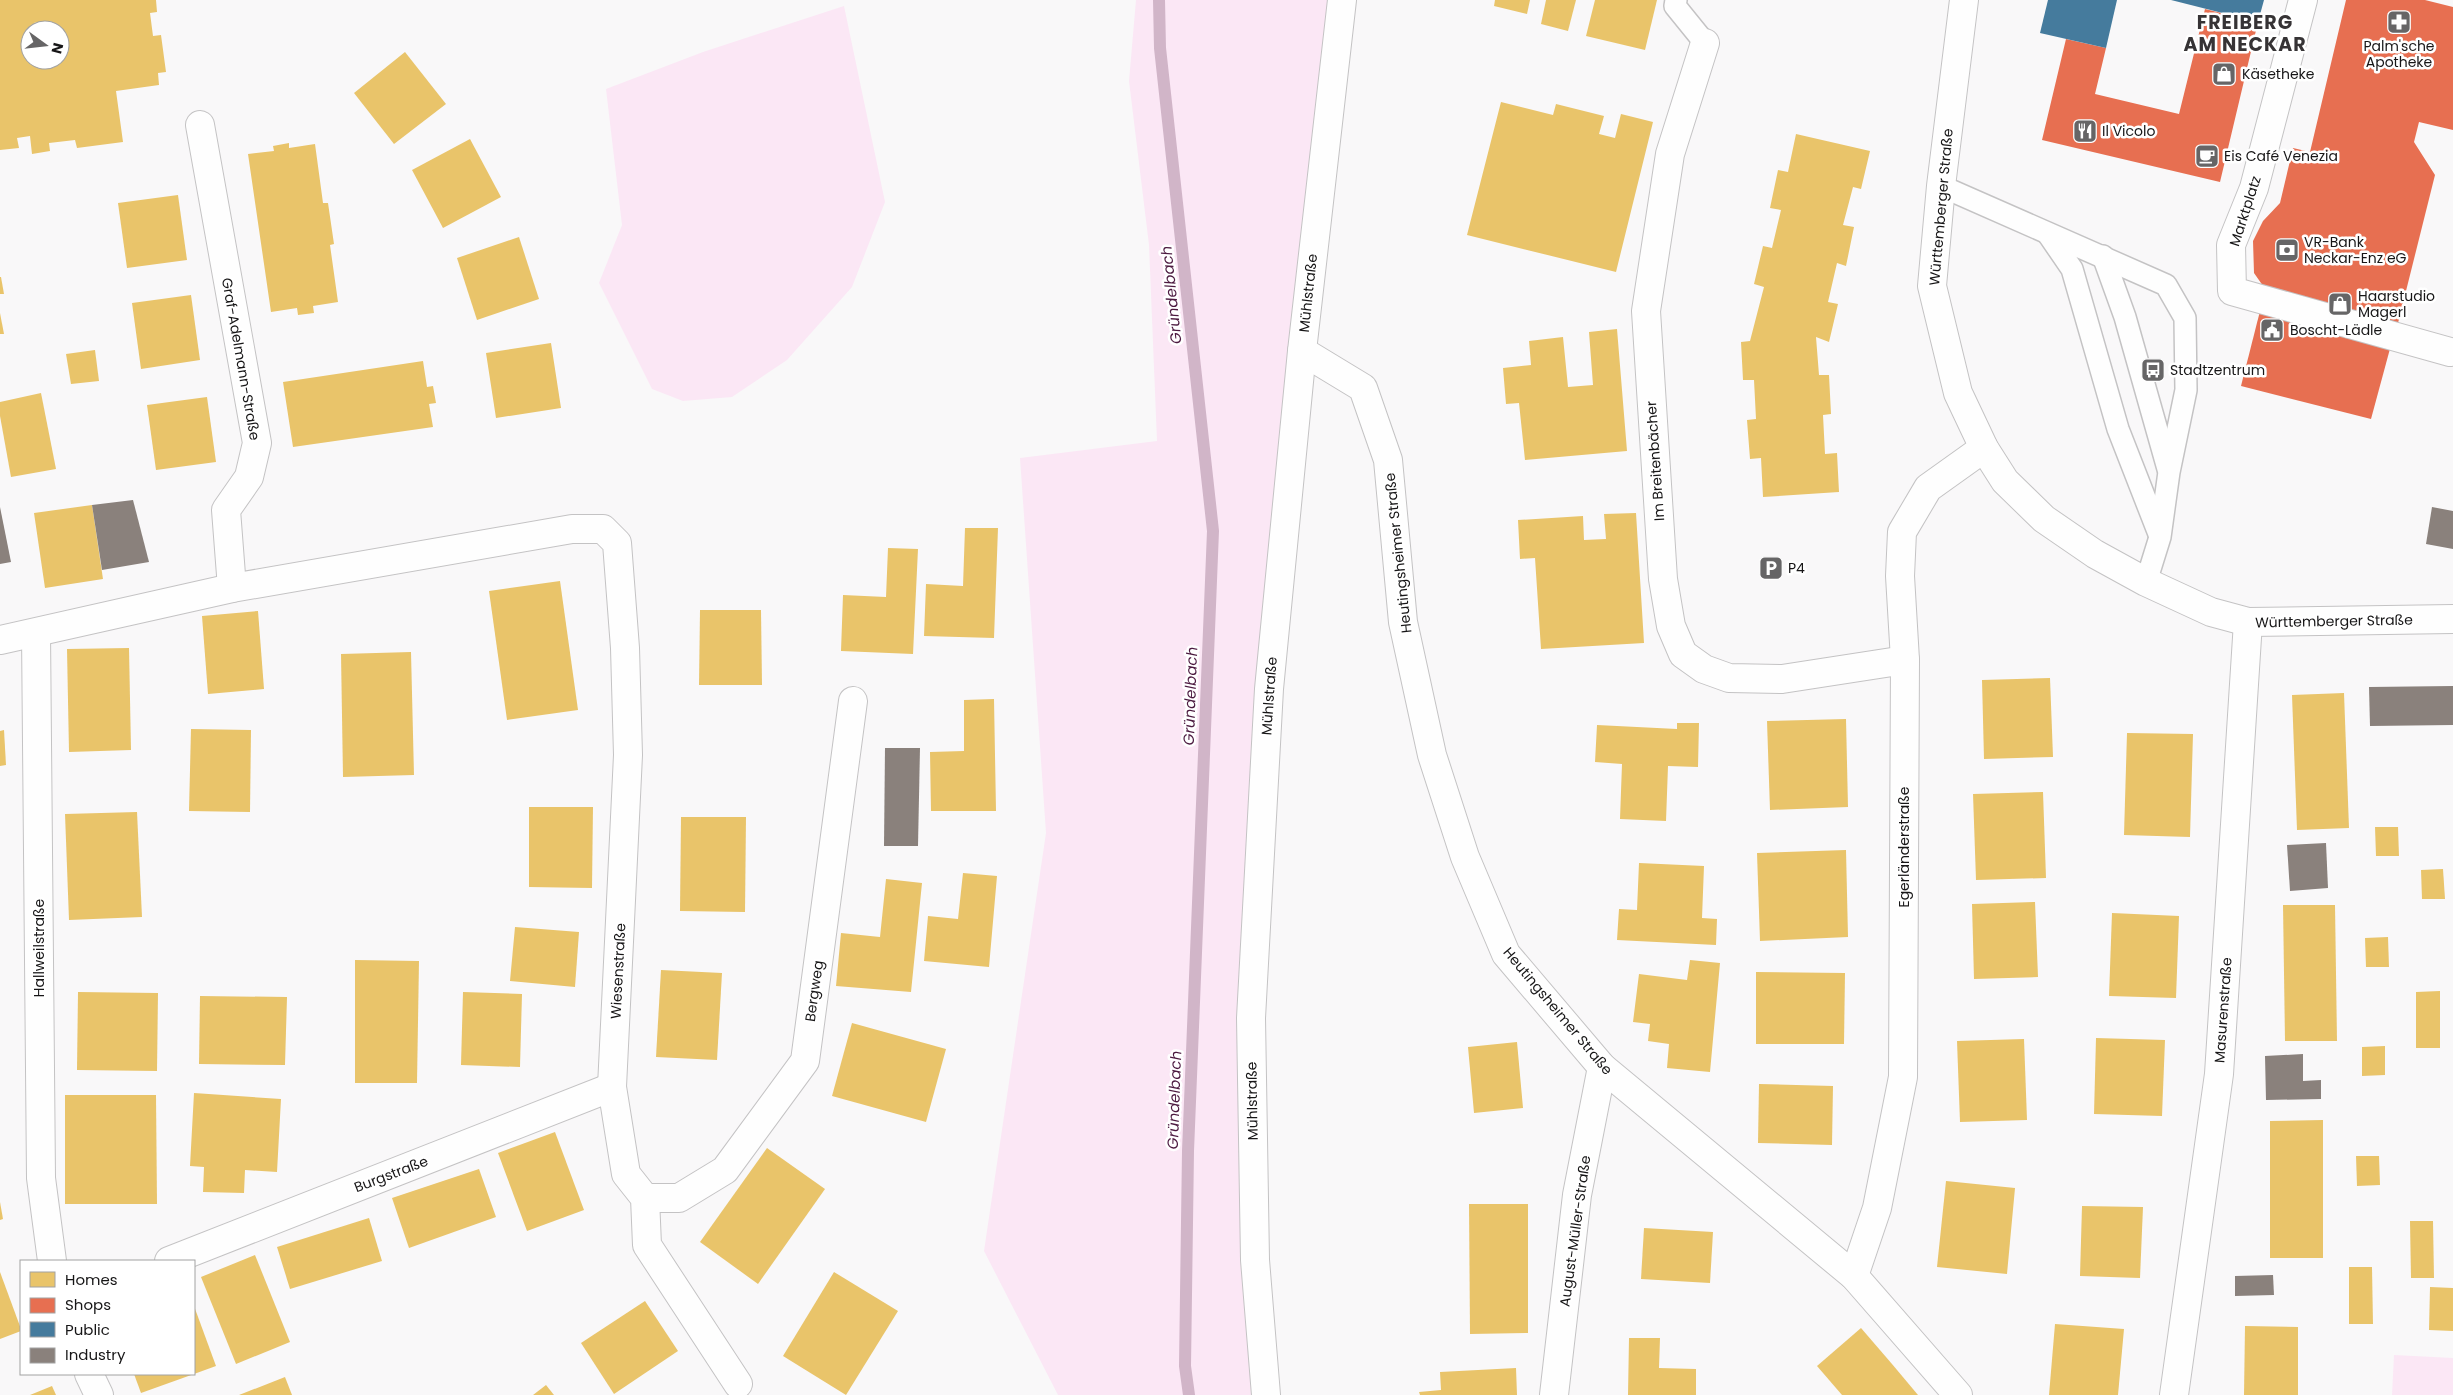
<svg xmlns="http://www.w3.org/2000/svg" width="2453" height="1395" viewBox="0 0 2453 1395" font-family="Poppins,sans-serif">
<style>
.green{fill:#fbe7f5}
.homes{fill:#e9c46a;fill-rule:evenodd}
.shops{fill:#e76f51}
.public{fill:#457b9d}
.industry{fill:#8a817c}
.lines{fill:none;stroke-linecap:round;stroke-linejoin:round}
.stream{stroke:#d1b5c8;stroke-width:12}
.lane-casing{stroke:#c4c3c4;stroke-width:24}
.street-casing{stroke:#c4c3c4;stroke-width:30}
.secondary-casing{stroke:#c4c3c4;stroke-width:30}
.lane{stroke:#fefefe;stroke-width:21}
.street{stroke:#fefefe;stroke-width:28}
.secondary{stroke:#fefefe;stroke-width:28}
.labels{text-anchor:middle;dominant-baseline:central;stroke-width:5;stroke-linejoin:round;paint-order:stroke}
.poi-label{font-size:14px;fill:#171617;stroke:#fff;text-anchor:start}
.street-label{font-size:14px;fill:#171617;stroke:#fff}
.water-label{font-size:15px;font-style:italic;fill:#4c1a40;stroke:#fff}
.district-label{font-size:19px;font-weight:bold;letter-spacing:1px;fill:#363335;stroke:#fff}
</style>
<rect width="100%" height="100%" fill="#f9f8f9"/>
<g class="green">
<path d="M1136,0H1342L1251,1018L1266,1395H1058L984,1251L1046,833L1020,458L1157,441L1149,245L1129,81Z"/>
<path d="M844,6L885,202L852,287L787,360L732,397L683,401L652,389L599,283L622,225L606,89L703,52Z"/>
<path d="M2394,1355L2453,1358V1395H2392Z"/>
</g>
<g class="homes">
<path d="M0,0H156L157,12L150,13L153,36L161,35L166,72L158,73L159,85L116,91L123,142L77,148L75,140L49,143L50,151L32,154L30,136L17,138L19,148L0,150ZM30,30H60V60H30Z"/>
<path d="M1495,0H1530L1527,14L1494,6Z"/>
<path d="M1546,0H1576L1568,31L1541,24Z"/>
<path d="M1595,0H1657L1645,50L1586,36Z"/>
<path d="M405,52L446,104L394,144L354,93Z"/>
<path d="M1501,102L1553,115L1556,104L1604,116L1599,134L1615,138L1621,114L1653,122L1616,272L1467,235Z"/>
<path d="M1796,134L1870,151L1861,189L1853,187L1843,225L1854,227L1846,266L1837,263L1828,302L1838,304L1829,342L1816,337L1819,375H1829L1831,414L1823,415L1825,454L1837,453L1839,492L1763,497L1761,458L1750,459L1747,420L1756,419L1754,380H1743L1741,342L1750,341L1764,287L1754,284L1763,246L1772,248L1781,210L1770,208L1778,170L1788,172Z"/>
<path d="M470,139L501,197L443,228L412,170Z"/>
<path d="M289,143V148L315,144L323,203H328L334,244L330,245L338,302L313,306L314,313L298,315L297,308L271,312L248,154L274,151L273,146Z"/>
<path d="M178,195L187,260L127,268L118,203Z"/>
<path d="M519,237L539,299L477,320L457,258Z"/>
<path d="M0,277H1L4,294H0Z"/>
<path d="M191,295L200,360L141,369L132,303Z"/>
<path d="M0,313L4,334H0Z"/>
<path d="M1617,329L1627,451L1525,460L1519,403L1506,404L1503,368L1531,365L1529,341L1563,337L1568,387L1593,385L1589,332Z"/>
<path d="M551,343L561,408L496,418L486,353Z"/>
<path d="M95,350L99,381L71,384L66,354Z"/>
<path d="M423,361L427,387L433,386L436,403L429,404L433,427L293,447L283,382Z"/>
<path d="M41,393L56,469L11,477L0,416V402Z"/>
<path d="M207,397L216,462L156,470L147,405Z"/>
<path d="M92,505L103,579L45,588L34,513Z"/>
<path d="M1636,513L1644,643L1541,649L1535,558L1520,559L1518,520L1583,516L1584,540L1606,539L1604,514Z"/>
<path d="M965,528H998L994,638L924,636L926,584L963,586Z"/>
<path d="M888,548L918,549L913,654L841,651L843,595L886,597Z"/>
<path d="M560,581L578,710L507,720L489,591Z"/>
<path d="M700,610H761L762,685H699Z"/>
<path d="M258,611L264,689L208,694L202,616Z"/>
<path d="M129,648L131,750L69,752L67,649Z"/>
<path d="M411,652L414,775L343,777L341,654Z"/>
<path d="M2050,678L2053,757L1984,759L1982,680Z"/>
<path d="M2344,693L2349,828L2297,830L2292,695Z"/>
<path d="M994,699L996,811H931L930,752L964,751V700Z"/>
<path d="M1846,719L1848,807L1770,810L1767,721Z"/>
<path d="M1677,723H1699L1698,767L1668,766L1666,821L1620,819L1622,764L1595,762L1597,725L1677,729Z"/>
<path d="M191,729L251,730L250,812L189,811Z"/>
<path d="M4,730L6,765L0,766V731Z"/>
<path d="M2127,733L2193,734L2190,837L2124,835Z"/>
<path d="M2043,792L2046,878L1976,880L1973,794Z"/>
<path d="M529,807H593L592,888L529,887Z"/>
<path d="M137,812L142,917L69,920L65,814Z"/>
<path d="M681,817H746L745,912L680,911Z"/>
<path d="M2375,827H2398L2399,856H2376Z"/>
<path d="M1846,850L1848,937L1760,941L1757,853Z"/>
<path d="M1639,863L1704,866L1702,918L1717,919L1716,945L1617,940L1619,909L1637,910Z"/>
<path d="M2443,869L2445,899H2422L2421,870Z"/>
<path d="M963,873L997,876L989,967L924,961L928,916L958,919Z"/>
<path d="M886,879L922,883L911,992L836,986L841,933L880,937Z"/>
<path d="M2035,902L2038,977L1974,979L1972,904Z"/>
<path d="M2283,905H2335L2337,1041H2285Z"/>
<path d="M2112,913L2179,916L2176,998L2109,996Z"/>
<path d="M515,927L579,932L575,987L510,981Z"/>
<path d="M2388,937L2389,967H2366L2365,938Z"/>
<path d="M355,960L419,961L417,1083H355Z"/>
<path d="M1690,960L1720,963L1710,1072L1667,1068L1669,1044L1648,1041L1650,1024L1633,1022L1639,974L1687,980Z"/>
<path d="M661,970L722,973L717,1060L656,1057Z"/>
<path d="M1756,972L1845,973L1844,1044H1756Z"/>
<path d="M2440,991V1048H2416V992Z"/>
<path d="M78,992L158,993L157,1071L77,1070Z"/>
<path d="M463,992L522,994L520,1067L461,1065Z"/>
<path d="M200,996L287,997L285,1065L199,1064Z"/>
<path d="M852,1023L946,1049L926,1122L832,1096Z"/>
<path d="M2096,1038L2165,1040L2162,1116L2094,1114Z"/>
<path d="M2024,1039L2027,1120L1960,1122L1957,1041Z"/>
<path d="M1517,1042L1523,1108L1474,1113L1468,1047Z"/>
<path d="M2385,1046V1075L2362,1076V1047Z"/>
<path d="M1759,1084L1833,1086L1832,1145L1758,1143Z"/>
<path d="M194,1093L281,1099L277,1172L245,1170L244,1193L203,1192L204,1167L190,1166Z"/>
<path d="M65,1095H156L157,1204H65Z"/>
<path d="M2323,1120V1258H2270V1121Z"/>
<path d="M555,1132L584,1210L527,1231L498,1153Z"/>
<path d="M767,1148L825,1189L758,1284L700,1242Z"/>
<path d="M2356,1156H2379L2380,1185L2357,1186Z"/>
<path d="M479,1169L496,1217L409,1248L392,1198Z"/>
<path d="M1946,1181L2015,1188L2007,1274L1937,1267Z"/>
<path d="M0,1202L3,1219L0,1220Z"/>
<path d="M1469,1204H1528V1333L1470,1334Z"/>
<path d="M2082,1206L2143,1207L2140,1278L2080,1276Z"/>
<path d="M369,1218L382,1261L290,1289L277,1247Z"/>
<path d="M2410,1221H2433L2434,1278H2411Z"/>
<path d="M1644,1228L1713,1232L1710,1283L1641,1279Z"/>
<path d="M255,1255L290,1342L236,1364L201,1277Z"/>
<path d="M2349,1267H2372L2373,1324H2349Z"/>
<path d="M0,1272L21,1329V1331L0,1339Z"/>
<path d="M834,1272L898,1311L846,1395L783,1356Z"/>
<path d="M2430,1287L2453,1288V1331L2429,1330Z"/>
<path d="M645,1301L678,1351L614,1394L581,1343Z"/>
<path d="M194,1306L216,1366L194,1374Z"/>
<path d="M2055,1324L2124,1329L2118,1395H2049Z"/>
<path d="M2245,1326L2298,1327V1395H2244Z"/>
<path d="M1861,1328L1892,1364L1918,1395H1842L1817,1366Z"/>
<path d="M1629,1338H1660L1659,1368L1696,1369V1395H1628Z"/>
<path d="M1516,1368L1517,1395H1420L1419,1392L1441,1390L1440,1372Z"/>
<path d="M134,1374H194L141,1393Z"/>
<path d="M285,1377L292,1395H239Z"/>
<path d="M546,1385L554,1395H533Z"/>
<path d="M52,1386L56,1395H30Z"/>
</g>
<g class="shops">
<path d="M2346,0H2425L2453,7V130L2419,122L2414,142L2435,175L2397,327L2268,293L2254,273L2253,241L2263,221L2280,203L2293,148L2310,152Z"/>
<path d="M2205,9L2258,22L2220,182L2042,140L2066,39L2106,48L2095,94L2179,114Z"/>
<path d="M2260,311L2391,345L2371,419L2241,386Z"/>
</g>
<g class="public">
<path d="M2048,0H2117L2106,48L2040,33Z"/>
<path d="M2171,0H2264L2258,22Z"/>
</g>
<g class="industry">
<path d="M133,500L149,562L102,570L92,505Z"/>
<path d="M0,507L11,562L0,564Z"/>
<path d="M2432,507L2453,511V549L2426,544Z"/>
<path d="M2453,686V725L2370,726L2369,687Z"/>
<path d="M885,748H920L918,846H884Z"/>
<path d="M2326,843L2328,888L2290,891L2287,845Z"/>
<path d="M2303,1054V1081L2321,1080V1099L2266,1100L2265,1056Z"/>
<path d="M2273,1275L2274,1295L2235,1296V1276Z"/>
</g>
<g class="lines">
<path class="stream" d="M1159,0L1160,48L1213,531L1188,1151L1185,1366L1189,1395"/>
<g class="lane-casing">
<g id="lane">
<path d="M1676,0L1675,6L1705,43"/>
<path d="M1941,186L2166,285L2185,318L2186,390L2169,472L2160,537L2146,582"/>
<path d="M2048,234L2072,269L2118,429L2159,534"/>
<path d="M2103,256L2125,317L2168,469"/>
</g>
</g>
<g class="street-casing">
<g id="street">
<path d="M1964,0L1941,186L1932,286L1958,393L1984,448L2005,481L2044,519L2095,554L2146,582L2211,612L2248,622L2453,619"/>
<path d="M2303,0L2254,188L2231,245L2232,291L2450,352"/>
<path d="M1705,43L1670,154L1646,311L1663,579L1671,626L1683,654L1704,669L1729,678L1782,679L1905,660"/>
<path d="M200,125L257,443L249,477L226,510L232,588"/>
<path d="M1302,351L1363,388L1388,460L1403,622L1432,755L1465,857L1506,954L1602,1067L1854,1276L1958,1395"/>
<path d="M36,633L41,1178L52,1261"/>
<path d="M0,640L232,588L572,529H603L617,543L625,648L628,755L612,1087L626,1174L645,1198L647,1245L738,1384"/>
<path d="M645,1198H679L725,1170L805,1061L853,701"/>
<path d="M169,1261L612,1087"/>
<path d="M1854,1276L1877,1208L1903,1077L1905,660L1900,576L1902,532L1928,488L1984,448"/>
<path d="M89,1374L99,1395"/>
<path d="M1554,1395L1577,1195L1602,1067"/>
<path d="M2174,1395L2219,1074L2248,622"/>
</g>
</g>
<g class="secondary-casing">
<path id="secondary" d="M1266,1395L1255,1260L1251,1018L1269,689L1302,351L1342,0"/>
</g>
<use href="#lane" class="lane"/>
<use href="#street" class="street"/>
<use href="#secondary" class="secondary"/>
</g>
<defs>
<g id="pharmacy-square" transform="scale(1.25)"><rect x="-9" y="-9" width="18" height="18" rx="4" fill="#666566" stroke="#fff"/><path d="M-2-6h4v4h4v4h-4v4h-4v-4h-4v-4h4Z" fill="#fff"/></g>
<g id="shop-square" transform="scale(1.25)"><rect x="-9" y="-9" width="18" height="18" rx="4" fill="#666566" stroke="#fff"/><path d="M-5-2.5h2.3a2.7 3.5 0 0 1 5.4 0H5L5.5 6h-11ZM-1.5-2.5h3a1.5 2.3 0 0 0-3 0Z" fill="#fff"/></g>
<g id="restaurant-square" transform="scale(1.25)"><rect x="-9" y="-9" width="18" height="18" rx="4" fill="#666566" stroke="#fff"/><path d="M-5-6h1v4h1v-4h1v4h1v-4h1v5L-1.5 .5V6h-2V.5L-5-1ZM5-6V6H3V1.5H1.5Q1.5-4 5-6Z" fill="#fff"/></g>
<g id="cafe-square" transform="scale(1.25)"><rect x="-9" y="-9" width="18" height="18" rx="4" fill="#666566" stroke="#fff"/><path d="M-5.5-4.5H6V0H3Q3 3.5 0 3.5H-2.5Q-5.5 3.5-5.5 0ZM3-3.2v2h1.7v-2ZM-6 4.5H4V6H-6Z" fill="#fff"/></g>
<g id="bank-square" transform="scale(1.25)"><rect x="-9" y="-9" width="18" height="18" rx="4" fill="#666566" stroke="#fff"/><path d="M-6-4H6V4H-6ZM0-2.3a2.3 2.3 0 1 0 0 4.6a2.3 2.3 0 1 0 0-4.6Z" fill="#fff"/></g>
<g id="civic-square" transform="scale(1.25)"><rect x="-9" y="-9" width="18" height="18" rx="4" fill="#666566" stroke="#fff"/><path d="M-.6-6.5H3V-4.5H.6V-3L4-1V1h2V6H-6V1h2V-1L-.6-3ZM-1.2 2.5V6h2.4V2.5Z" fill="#fff"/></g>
<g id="bus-square" transform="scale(1.25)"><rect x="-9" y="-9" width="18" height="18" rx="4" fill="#666566" stroke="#fff"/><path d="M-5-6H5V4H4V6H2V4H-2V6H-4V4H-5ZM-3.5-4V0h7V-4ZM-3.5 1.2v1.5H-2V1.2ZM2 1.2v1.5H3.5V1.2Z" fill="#fff"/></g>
<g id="parking-square" transform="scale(1.25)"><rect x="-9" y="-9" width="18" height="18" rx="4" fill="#666566" stroke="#fff"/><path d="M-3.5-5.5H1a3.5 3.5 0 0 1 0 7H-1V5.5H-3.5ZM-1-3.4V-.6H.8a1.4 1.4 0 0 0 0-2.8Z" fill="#fff"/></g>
</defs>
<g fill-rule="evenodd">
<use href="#pharmacy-square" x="2399" y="22"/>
<use href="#shop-square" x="2224" y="74"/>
<use href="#restaurant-square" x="2085" y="131"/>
<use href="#cafe-square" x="2207" y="156"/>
<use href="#bank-square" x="2287" y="250"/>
<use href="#shop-square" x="2340" y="304"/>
<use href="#civic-square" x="2272" y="330"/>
<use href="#bus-square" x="2153" y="370"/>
<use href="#parking-square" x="1771" y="568"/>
</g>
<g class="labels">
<g class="poi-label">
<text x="2399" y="46" text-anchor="middle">Palm'sche<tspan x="2399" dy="16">Apotheke</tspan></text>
<text x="2242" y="74">Käsetheke</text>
<text x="2102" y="131">Il Vicolo</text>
<text x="2224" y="156">Eis Café Venezia</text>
<text x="2304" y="242">VR-Bank<tspan x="2304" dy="16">Neckar-Enz eG</tspan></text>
<text x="2358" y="296">Haarstudio<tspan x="2358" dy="16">Magerl</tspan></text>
<text x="2290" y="330">Boscht-Lädle</text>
<text x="2170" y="370">Stadtzentrum</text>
<text x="1788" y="568">P4</text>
</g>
<g class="street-label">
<text transform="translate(1941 207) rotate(-85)">Württemberger Straße</text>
<text transform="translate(2245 211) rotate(-72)">Marktplatz</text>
<text transform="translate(1308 293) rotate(-84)">Mühlstraße</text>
<text transform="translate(241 359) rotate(80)">Graf-Adelmann-Straße</text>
<text transform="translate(1655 461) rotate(-94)">Im Breitenbächer</text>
<text transform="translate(1398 553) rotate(-96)">Heutingsheimer Straße</text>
<text transform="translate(2334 621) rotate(-1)">Württemberger Straße</text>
<text transform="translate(1269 696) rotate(-86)">Mühlstraße</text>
<text transform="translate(1904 847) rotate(-90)">Egerländerstraße</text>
<text transform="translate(39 948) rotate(-90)">Hallweilstraße</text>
<text transform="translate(618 971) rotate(-87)">Wiesenstraße</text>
<text transform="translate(814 991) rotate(-82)">Bergweg</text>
<text transform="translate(2223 1010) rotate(-86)">Masurenstraße</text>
<text transform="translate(1558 1011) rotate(50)">Heutingsheimer Straße</text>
<text transform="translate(1252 1101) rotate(-91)">Mühlstraße</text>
<text transform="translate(391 1174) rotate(-21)">Burgstraße</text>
<text transform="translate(1575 1231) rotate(-82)">August-Müller-Straße</text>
</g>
<g class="water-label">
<text transform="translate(1171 295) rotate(-96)">Gründelbach</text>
<text transform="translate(1190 696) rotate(-88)">Gründelbach</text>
<text transform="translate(1174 1100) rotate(-88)">Gründelbach</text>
</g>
<g class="district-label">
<text x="2245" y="22">FREIBERG<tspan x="2245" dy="22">AM NECKAR</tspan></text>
</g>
</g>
<rect x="20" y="1260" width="175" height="115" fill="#ffffff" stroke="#a2a2a2"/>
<rect x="30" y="1272" width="25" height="15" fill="#e9c46a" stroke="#a2a2a2"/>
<text x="65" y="1285" font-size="15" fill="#171617">Homes</text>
<rect x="30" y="1298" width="25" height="15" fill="#e76f51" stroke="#a2a2a2"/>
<text x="65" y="1310" font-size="15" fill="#171617">Shops</text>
<rect x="30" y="1322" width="25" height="15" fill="#457b9d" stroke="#a2a2a2"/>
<text x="65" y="1335" font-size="15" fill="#171617">Public</text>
<rect x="30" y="1348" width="25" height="15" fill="#8a817c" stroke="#a2a2a2"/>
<text x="65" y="1360" font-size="15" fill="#171617">Industry</text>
<g transform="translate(45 45) rotate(105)"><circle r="24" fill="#ffffff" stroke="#a2a2a2"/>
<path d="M0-4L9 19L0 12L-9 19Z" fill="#666566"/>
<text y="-8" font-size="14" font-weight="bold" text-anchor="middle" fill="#171617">N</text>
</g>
</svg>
